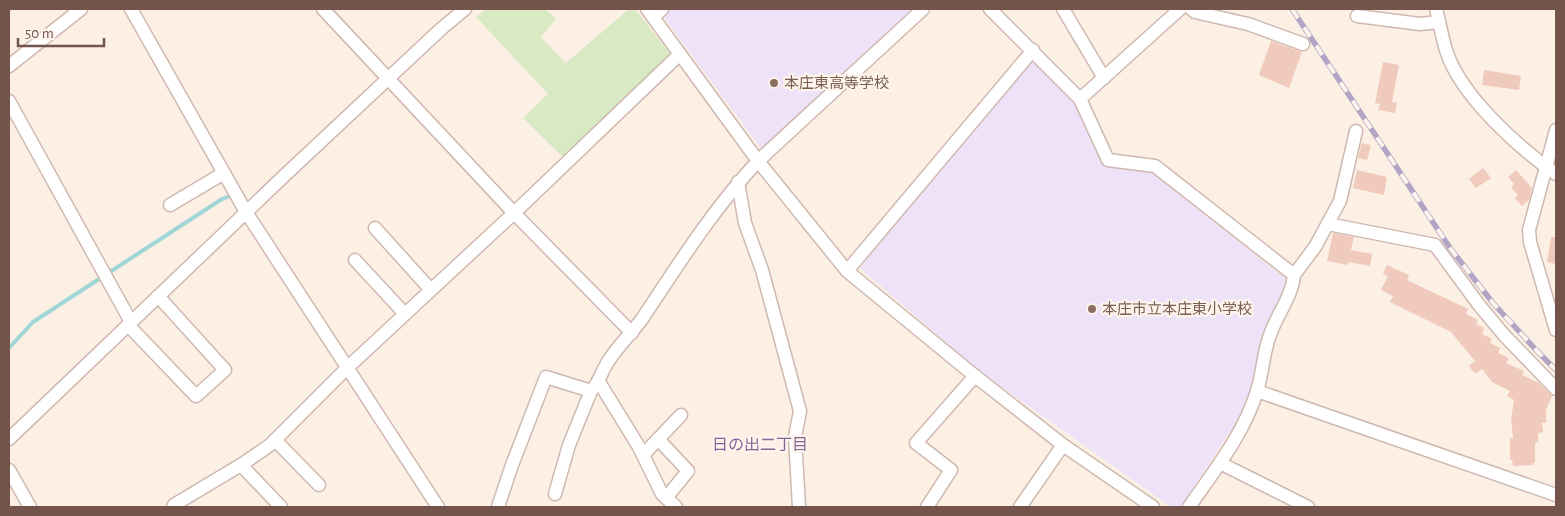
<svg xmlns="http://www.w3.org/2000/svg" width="1565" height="516" viewBox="0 0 1565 516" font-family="'Alegreya Sans','Noto Sans JP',sans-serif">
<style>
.education{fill:#ede2f8}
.green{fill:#d8e9c4}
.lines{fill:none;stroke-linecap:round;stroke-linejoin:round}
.stream{stroke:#a1d6d6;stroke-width:4}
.building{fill:#f0cabd}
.minor-casing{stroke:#cfb8af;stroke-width:15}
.minor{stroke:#fff;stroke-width:12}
.rail-casing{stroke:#b1a4c5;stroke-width:5.5}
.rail{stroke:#fff4eb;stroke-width:4;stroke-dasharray:11;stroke-linecap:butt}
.education-dot{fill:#8d6e63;stroke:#fff4eb;stroke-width:2}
.labels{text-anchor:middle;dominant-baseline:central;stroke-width:4.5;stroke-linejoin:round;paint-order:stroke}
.education-label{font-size:15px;fill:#785e54;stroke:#fff4eb;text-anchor:start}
.neighbourhood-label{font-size:16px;fill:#806797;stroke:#fff4eb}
</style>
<rect width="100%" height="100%" fill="#fcf0e5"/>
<g class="education">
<path d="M668,9H916L763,151L662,15Z"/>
<path d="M1032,59L1077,107L1107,164L1152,173L1288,281L1265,337L1246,407L1181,507H1171L983,374L860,268Z"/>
</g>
<path class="green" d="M486,9H545L556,19L541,37L566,63L629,9H635L671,55L563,157L523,118L548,94L476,17Z"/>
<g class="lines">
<path class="stream" d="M9,348L33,322L222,199L230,196"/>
</g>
<g class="building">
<path d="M1271,41L1302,52L1289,88L1259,75Z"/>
<path d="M1383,62L1399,65L1392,102L1397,103L1395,113L1378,110L1380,104L1375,103Z"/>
<path d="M1484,70L1521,76L1519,90L1482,85Z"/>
<path d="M1362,143L1371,145L1367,160L1358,158Z"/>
<path d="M1483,168L1491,178L1476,188L1469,179Z"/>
<path d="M1357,170L1387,177L1384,195L1353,188Z"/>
<path d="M1516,170L1532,188L1529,200L1522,206L1515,198L1518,195L1511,187L1514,184L1508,177Z"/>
<path d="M1333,233L1354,237L1351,250L1372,254L1370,266L1349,262L1348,265L1327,261Z"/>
<path d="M1551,237H1556V264L1547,262Z"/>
<path d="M1387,265L1409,275L1407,280L1468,309L1466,314L1478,320L1476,324L1484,328L1482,334L1492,339L1490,343L1500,348L1498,353L1509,358L1506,363L1524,371L1522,375L1539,383L1552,396L1546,410V423H1542L1543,432L1538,433V442L1535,443V463H1533V465L1513,466L1512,460H1510V438H1513L1511,419L1514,400L1507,396L1510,391L1492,382L1482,369L1475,374L1469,366L1475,361L1451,332L1390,302L1393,296L1381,290L1388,276L1383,274Z"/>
</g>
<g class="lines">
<g class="minor-casing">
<g id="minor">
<path d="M131,9L246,212L438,507"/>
<path d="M323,9L514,213L632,333"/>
<path d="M647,9L758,161L847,271L975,376L1063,445L1153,507"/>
<path d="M990,9L1080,99L1108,160L1155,166L1294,275C1292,297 1277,314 1270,335C1263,353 1263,373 1257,391C1244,434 1214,471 1189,507"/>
<path d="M1063,9L1104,78"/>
<path d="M1191,9L1195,12L1248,24L1303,44"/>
<path d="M1436,9C1440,23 1442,39 1447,53C1462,97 1519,148 1556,174"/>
<path d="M1357,16L1420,24L1439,22"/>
<path d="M653,17L662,9"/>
<path d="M9,66L81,9"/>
<path d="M1080,99L1180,9"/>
<path d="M9,101L131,322"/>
<path d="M1556,130L1529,230L1530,242L1556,330"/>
<path d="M738,182L745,223L762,270L800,411L795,437L799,507"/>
<path d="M170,205L224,173"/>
<path d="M1328,224L1435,245L1479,305L1504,335L1556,389"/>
<path d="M375,228L431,290"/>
<path d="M355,260L405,314"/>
<path d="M847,271L1033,50"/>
<path d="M1294,275L1315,247L1340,201L1356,131"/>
<path d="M128,325L196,396L225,370L158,296"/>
<path d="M599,382L639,447L662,494L676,507"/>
<path d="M1257,391L1556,495"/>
<path d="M9,439L284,176L441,29L465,9"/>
<path d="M658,439L688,471L666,498"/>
<path d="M275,440L319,485"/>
<path d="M643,455L681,415"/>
<path d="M1220,463L1308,507"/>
<path d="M241,465L281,507"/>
<path d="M9,470L30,507"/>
<path d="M555,494L569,445L591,391"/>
<path d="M173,507L174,505L244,463L270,445L347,368L514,213L680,54"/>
<path d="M498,507L512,465L546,377L591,391C600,381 600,375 606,365C614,350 631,334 642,319C678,265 713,209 758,161L923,9"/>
<path d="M927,507L951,470L916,443L975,376"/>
<path d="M1020,507L1063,445"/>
</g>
</g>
<use href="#minor" class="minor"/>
<g class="rail-casing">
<path id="rail" d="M1292,9L1450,248L1493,303L1537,351L1556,370"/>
</g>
<use href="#rail" class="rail"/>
</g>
<g class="education-dot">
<circle cx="774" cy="83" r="5"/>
<circle cx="1092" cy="309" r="5"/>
</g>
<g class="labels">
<g class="education-label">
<text x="784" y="83">本庄東高等学校</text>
<text x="1102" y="309">本庄市立本庄東小学校</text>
</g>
<g class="neighbourhood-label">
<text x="760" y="445">日の出二丁目</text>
</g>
</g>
<rect width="1565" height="516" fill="none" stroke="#74534b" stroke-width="20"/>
<path d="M18 38v8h86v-8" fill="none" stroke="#74534b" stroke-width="2.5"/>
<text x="25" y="38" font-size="15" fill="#74534b" stroke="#fff4eb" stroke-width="4" paint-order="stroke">50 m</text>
</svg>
